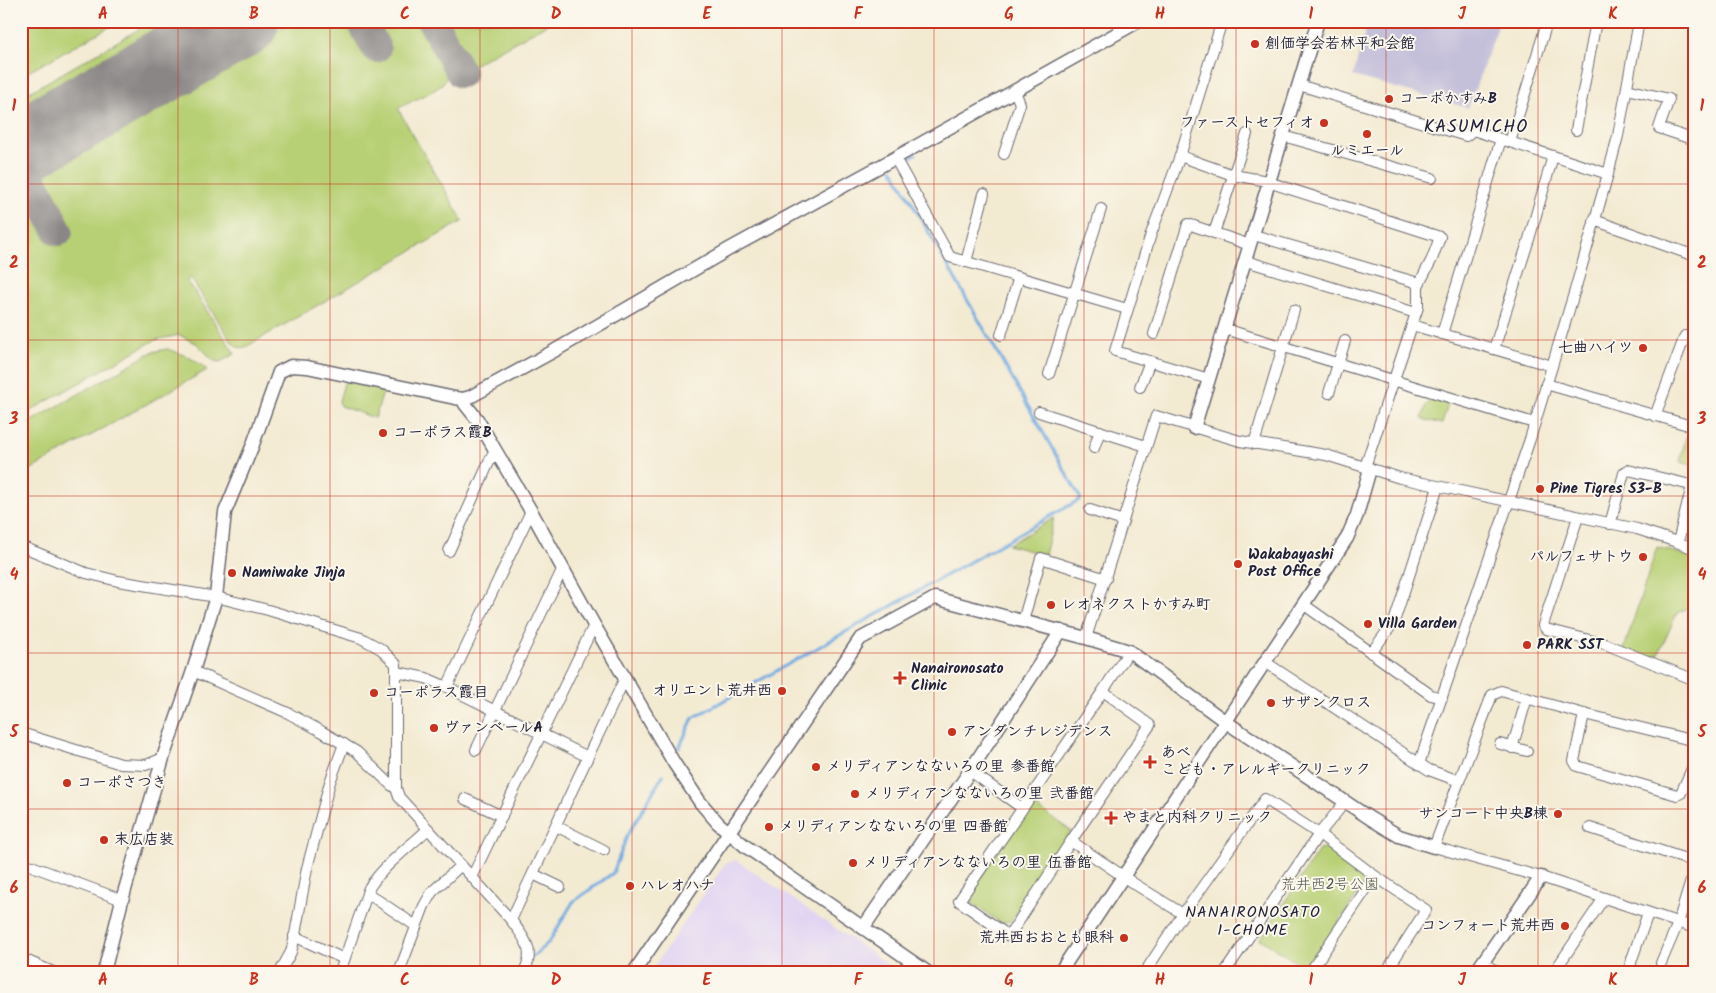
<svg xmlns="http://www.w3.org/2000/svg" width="1716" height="993" viewBox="0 0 1716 993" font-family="Kalam,'Klee One',sans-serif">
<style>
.built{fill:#e1d4f3}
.industrial{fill:#c5c0da}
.green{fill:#b8d075;stroke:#6d7958}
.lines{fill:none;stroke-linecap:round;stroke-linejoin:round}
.stream{stroke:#73abe2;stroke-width:3}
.taxiway{stroke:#8a8686;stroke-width:30}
.runway{stroke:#8a8686;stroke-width:74}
.minor-casing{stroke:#6b6870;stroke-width:12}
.tertiary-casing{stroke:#6b6870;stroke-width:15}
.minor{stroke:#fff;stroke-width:10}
.tertiary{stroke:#fff;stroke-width:12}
.grid{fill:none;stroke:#c8321e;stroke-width:1;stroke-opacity:0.55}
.poi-dot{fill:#c8321e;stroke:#fbf7ec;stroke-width:2}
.labels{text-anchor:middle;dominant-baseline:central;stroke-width:4;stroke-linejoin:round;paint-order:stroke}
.poi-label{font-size:15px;font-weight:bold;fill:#22223b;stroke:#fbf7ec;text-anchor:start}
.park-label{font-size:15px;fill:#4f564c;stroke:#fbf7ec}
.neighbourhood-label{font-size:16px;letter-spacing:1px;fill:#22223b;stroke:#fbf7ec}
.quarter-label{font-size:18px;letter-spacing:1px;fill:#22223b;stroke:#fbf7ec}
.neatline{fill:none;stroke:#c8321e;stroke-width:2}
.grid-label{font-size:16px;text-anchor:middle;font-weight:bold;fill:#c8321e}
</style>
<rect width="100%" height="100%" fill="#fbf7ec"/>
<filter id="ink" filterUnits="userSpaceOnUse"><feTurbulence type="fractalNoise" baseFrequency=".02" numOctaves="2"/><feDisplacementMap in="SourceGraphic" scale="10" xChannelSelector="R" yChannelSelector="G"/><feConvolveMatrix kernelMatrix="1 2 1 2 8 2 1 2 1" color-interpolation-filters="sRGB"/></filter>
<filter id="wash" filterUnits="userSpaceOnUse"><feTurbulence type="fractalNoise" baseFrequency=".0096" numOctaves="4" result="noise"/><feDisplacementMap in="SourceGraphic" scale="20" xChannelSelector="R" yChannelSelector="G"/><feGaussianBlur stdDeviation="1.12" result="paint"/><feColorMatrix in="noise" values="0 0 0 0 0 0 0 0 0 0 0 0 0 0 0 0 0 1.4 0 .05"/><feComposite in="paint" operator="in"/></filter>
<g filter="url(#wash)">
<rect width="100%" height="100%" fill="#f3ead2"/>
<path class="built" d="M736,860L899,972H650L725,864Z"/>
<path class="industrial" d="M1368,21H1500L1468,108L1353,76Z"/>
<g class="green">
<path d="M21,21H120L21,76Z"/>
<path d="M153,21H196L21,120V97Z"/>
<path d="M293,21H354L375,54L383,49L367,21H424C433,37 458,67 442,84C434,93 409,101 398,109L463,221L244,348L237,347L232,342L190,277L187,280L235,354L220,362L214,361L196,343L179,335L155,340L21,416V180L26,182L54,235L63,230L36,179L38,166Z"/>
<path d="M440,21H553L475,64L467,62L462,58Z"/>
<path d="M167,349C182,354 196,359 207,370L21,475V427L152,352Z"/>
<path d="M350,380L384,389L375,418L340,406L339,401L344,383Z"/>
<path d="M1431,400L1448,404L1442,424L1422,419L1426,405Z"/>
<path d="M1686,437L1695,439V466L1680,462Z"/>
<path d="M1054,518L1045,555L1008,545Z"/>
<path d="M1657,547L1695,558V605L1677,613L1654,664L1623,652Z"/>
<path d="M1030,802L1071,831L1011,921L1001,923L970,902L969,895Z"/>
<path d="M1328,848L1366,874L1368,879L1307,969L1260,939L1319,850Z"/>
</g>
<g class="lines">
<g class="stream">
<path d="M1140,27L1151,21"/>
<path d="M906,160L916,154"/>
<path d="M679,748L693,718L1081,499L892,168"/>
<path d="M532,957L549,942L573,902L613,873L627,836L663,775"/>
</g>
<g class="taxiway">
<path d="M361,21L376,48"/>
<path d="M432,21L461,73"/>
<path d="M21,158L58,231"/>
</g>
<path class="runway" d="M21,147L242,21"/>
</g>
</g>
<g filter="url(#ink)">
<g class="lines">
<g class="minor-casing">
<g id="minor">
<path d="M1299,85L1466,136L1473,130L1608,174L1618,136L1639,21"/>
<path d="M1627,89L1669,99L1659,128L1695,140"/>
<path d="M1576,130L1596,21"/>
<path d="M1283,136L1432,178"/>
<path d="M1510,142L1545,29L1546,21"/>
<path d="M1004,154L1020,104L1015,91"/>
<path d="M1180,156L1233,175L1262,180L1440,237L1432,259L1418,286"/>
<path d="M895,158L950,257L1127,309"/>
<path d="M1594,220L1695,256"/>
<path d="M1214,233L1247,134"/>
<path d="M1254,235L1415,282L1418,286V307L1365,467"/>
<path d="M1246,261L1416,313"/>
<path d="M966,262L984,194"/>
<path d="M1412,325L1552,366"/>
<path d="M1225,329L1534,423"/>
<path d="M1154,334L1188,224L1250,245"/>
<path d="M1442,334L1501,139"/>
<path d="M1001,335L1019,277"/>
<path d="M1494,349L1529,239L1553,156"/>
<path d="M1049,374L1101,209"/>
<path d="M1209,379L1115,351L1151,234L1180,156L1222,21"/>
<path d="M1546,384L1695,427"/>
<path d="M1140,387L1150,361"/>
<path d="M1329,393L1345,341"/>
<path d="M1039,412L1146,446"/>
<path d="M1655,416L1685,336L1695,339"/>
<path d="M1254,444L1294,310"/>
<path d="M1094,448L1100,431"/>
<path d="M1090,510L1123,521"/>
<path d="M1578,517L1543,625L1546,629L1605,644L1695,680"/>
<path d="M1610,524L1624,473L1628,470L1695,486"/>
<path d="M1678,542L1692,486"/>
<path d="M21,546L86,573L118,581L216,597L268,610L361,638L381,649L396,664V788L399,797L511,920C524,938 536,949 524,972"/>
<path d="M449,551L495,449"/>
<path d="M1303,604L1431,695L1442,698"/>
<path d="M1023,621L1041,558L1106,579"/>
<path d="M1086,638L1156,416L1240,441L1326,455L1400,478L1637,529L1674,541L1695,549"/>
<path d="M1371,653L1394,622L1438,487"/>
<path d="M1265,662L1429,770L1459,781"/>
<path d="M193,671L288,713L321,731L357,752L391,785L396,788"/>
<path d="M397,672L426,678L447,687L588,757"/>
<path d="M447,687L531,511"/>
<path d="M1103,691L1129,651"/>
<path d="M1584,714L1574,761L1577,766L1677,795L1681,793L1695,762"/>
<path d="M21,733L121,764L146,765L163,758"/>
<path d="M1695,741L1584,714L1501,691L1492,695L1434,847L1541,877L1695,928"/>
<path d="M1500,744L1527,751"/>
<path d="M1512,748L1527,698"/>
<path d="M476,750L563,568"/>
<path d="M1419,764L1530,439L1575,290L1608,174"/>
<path d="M970,771L1022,808"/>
<path d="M465,799L502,816"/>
<path d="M556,826L604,850"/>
<path d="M1590,828L1695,862"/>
<path d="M1071,841L1150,725L1103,691L959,901L1009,936L1071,841L1133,883L1183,914"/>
<path d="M21,862L122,900"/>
<path d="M533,874L560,887"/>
<path d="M1375,876L1426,910L1386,972"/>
<path d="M472,877L594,625"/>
<path d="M367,893L416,926"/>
<path d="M511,920L625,678"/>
<path d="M294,936L344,959"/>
<path d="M21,958L53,972"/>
<path d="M1482,962L1497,972"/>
<path d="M1661,963L1678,923L1695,868"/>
<path d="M280,972L291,952L294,940L307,868L330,782L344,744"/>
<path d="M340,972L369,888C384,865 408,848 428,829"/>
<path d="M399,972L424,906L432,892L461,865"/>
<path d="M1145,972L1183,914L1265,799L1319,834L1225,972"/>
<path d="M1310,972L1375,876L1319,834L1345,802"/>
<path d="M1554,972L1604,898"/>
<path d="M1629,972L1632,959L1648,913"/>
</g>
</g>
<g class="tertiary-casing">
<g id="tertiary">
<path d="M463,399L465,404L477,419L531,511L594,625L674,763L700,802L718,823L745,846L927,972"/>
<path d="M1194,428L1318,21"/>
<path d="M863,928L970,771L1061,631"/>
<path d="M104,972L122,900L163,758L193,671L216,597L225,512L252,447L279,372L291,366L307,367L455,398L463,399L470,397L554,351L731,248L895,158L1139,21"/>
<path d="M634,972L860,639L935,598L1086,638L1129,651L1226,722L1371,819L1399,836L1434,847"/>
<path d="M1060,972L1347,538L1357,515L1370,469"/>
<path d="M1476,972L1541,877"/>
</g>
</g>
<use href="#minor" class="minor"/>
<use href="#tertiary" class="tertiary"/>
</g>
</g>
<path class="grid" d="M178,21V972M330,21V972M480,21V972M632,21V972M782,21V972M934,21V972M1084,21V972M1236,21V972M1386,21V972M1538,21V972M21,184H1695M21,340H1695M21,496H1695M21,653H1695M21,809H1695"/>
<g class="poi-dot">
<circle cx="1255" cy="44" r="5"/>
<circle cx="1389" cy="99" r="5"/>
<circle cx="1324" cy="123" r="5"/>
<circle cx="1367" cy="134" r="5"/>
<circle cx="1643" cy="348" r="5"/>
<circle cx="383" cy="433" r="5"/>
<circle cx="1540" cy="489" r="5"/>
<circle cx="1643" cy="557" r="5"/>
<circle cx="1238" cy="564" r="5"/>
<circle cx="232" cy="573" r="5"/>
<circle cx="1051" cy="605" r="5"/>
<circle cx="1368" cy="624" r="5"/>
<circle cx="1527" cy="645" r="5"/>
<path d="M897.5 670.5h5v5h5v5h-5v5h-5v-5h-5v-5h5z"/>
<circle cx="782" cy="691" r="5"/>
<circle cx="374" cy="693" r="5"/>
<circle cx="1271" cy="703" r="5"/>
<circle cx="434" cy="728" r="5"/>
<circle cx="952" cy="732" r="5"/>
<path d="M1147.5 754.5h5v5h5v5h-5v5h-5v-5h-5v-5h5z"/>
<circle cx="816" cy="767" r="5"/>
<circle cx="67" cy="783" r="5"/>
<circle cx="855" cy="794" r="5"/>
<circle cx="1558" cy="814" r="5"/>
<path d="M1108.5 810.5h5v5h5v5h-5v5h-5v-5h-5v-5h5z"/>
<circle cx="769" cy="827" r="5"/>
<circle cx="104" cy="840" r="5"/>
<circle cx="853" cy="863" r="5"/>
<circle cx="630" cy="886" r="5"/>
<circle cx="1565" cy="926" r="5"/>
<circle cx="1124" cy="938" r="5"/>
</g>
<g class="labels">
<g class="poi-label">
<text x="1265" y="44">創価学会若林平和会館</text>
<text x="1399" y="99">コーポかすみB</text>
<text x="1314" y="123" text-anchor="end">ファーストセフィオ</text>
<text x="1367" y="151" text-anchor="middle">ルミエール</text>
<text x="1633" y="348" text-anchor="end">七曲ハイツ</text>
<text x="393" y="433">コーポラス霞B</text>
<text x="1550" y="489">Pine Tigres S3-B</text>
<text x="1248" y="555">Wakabayashi<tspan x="1248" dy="17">Post Office</tspan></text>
<text x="1633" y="557" text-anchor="end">パルフェサトウ</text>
<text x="242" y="573">Namiwake Jinja</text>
<text x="1061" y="605">レオネクストかすみ町</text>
<text x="1378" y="624">Villa Garden</text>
<text x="1537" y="645">PARK SST</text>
<text x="911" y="669">Nanaironosato<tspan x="911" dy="17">Clinic</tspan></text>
<text x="772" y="691" text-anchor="end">オリエント荒井西</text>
<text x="384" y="693">コーポラス霞目</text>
<text x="1281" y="703">サザンクロス</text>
<text x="444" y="728">ヴァンベールA</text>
<text x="962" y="732">アンダンチレジデンス</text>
<text x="1161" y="753">あべ<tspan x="1161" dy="17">こども・アレルギークリニック</tspan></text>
<text x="826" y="767">メリディアンなないろの里 参番館</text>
<text x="77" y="783">コーポさつき</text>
<text x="865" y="794">メリディアンなないろの里 弐番館</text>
<text x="1548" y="814" text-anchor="end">サンコート中央B棟</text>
<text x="1122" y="818">やまと内科クリニック</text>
<text x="779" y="827">メリディアンなないろの里 四番館</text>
<text x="114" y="840">末広店装</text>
<text x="863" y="863">メリディアンなないろの里 伍番館</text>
<text x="640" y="886">ハレオハナ</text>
<text x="1555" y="926" text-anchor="end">コンフォート荒井西</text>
<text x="1114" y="938" text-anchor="end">荒井西おおとも眼科</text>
</g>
<g class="park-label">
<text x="1330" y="885">荒井西2号公園</text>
</g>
<g class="neighbourhood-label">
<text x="1253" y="912">NANAIRONOSATO<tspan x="1253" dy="18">1-CHOME</tspan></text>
</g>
<g class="quarter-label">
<text x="1476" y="127">KASUMICHO</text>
</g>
</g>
<rect width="1716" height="993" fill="none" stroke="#fbf7ec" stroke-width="55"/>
<rect x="28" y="28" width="1660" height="938" class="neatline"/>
<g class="grid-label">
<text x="103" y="19">A</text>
<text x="254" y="19">B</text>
<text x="405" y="19">C</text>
<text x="556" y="19">D</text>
<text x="707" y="19">E</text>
<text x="858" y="19">F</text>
<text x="1009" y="19">G</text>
<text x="1160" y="19">H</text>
<text x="1311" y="19">I</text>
<text x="1462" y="19">J</text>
<text x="1613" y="19">K</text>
<text x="14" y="111">1</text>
<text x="1702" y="111">1</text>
<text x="14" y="268">2</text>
<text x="1702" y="268">2</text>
<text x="14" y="424">3</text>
<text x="1702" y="424">3</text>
<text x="14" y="580">4</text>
<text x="1702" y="580">4</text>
<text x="14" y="737">5</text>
<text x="1702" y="737">5</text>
<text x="14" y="893">6</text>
<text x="1702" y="893">6</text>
<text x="103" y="985">A</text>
<text x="254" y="985">B</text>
<text x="405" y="985">C</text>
<text x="556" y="985">D</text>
<text x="707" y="985">E</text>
<text x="858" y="985">F</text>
<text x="1009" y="985">G</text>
<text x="1160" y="985">H</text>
<text x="1311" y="985">I</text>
<text x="1462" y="985">J</text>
<text x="1613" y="985">K</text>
</g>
</svg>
